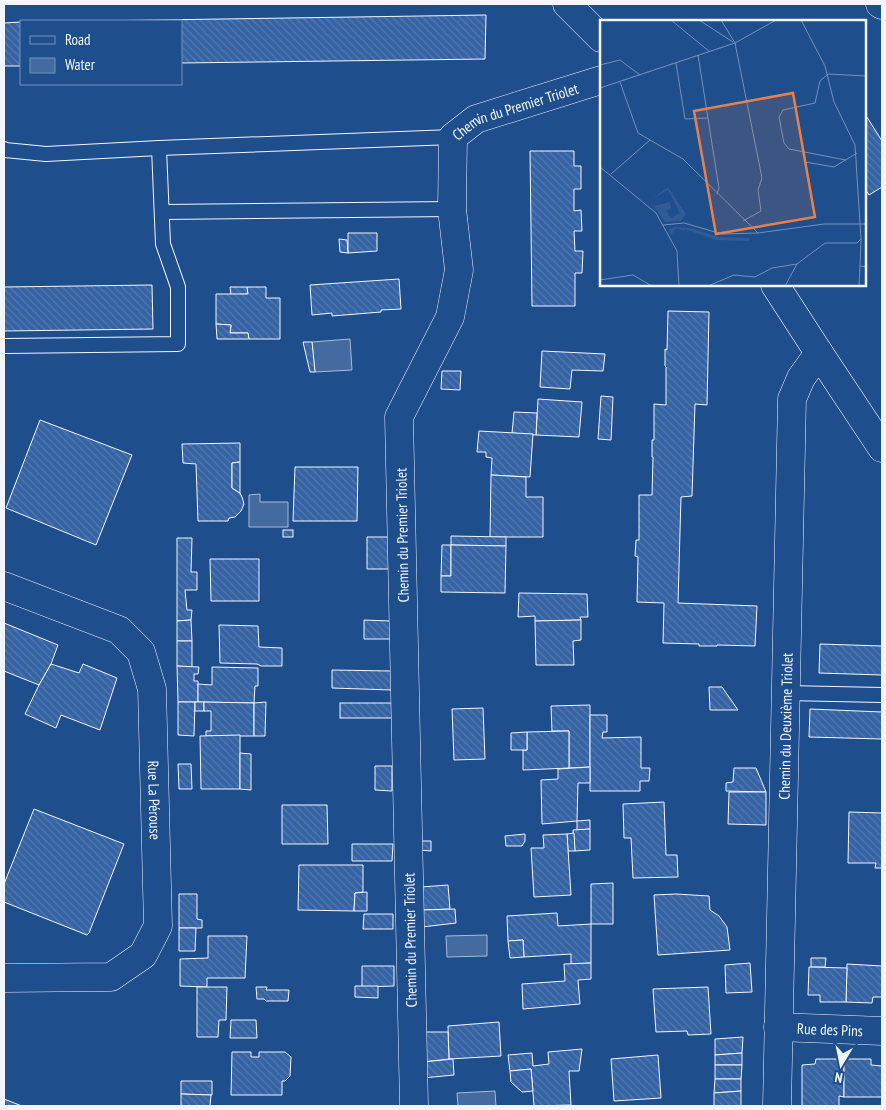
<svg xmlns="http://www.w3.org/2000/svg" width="886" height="1110" viewBox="0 0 886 1110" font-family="'PT Sans Narrow',sans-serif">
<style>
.water{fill:#446ba0;stroke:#a8bbd7}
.building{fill:url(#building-back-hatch);stroke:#f2f6ff}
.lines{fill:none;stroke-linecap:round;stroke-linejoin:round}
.lane-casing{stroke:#f2f6ff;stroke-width:16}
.street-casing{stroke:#f2f6ff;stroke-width:29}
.secondary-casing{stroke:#f2f6ff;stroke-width:29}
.lane{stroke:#1f4e8c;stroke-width:14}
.street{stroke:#1f4e8c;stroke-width:28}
.secondary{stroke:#1f4e8c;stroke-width:28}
.labels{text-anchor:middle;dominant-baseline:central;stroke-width:4;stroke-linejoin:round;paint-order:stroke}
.street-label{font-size:15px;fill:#f2f6ff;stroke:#1f4e8c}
.inset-road{fill:none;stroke:#7391ba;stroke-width:1}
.view{fill:#ea8049;fill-opacity:0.15;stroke:#ea8049;stroke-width:2.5}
.inset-edge{fill:none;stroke:#f2f6ff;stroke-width:2.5}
</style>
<defs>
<pattern id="building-back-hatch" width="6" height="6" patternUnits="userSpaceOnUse" patternTransform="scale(1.25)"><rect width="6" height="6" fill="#3563a3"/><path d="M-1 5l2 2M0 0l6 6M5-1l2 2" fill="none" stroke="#537ab1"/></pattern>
</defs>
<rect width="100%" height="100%" fill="#1f4e8c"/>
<g class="water">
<path d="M350,339L352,370L315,372L312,342Z"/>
<path d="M260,494V502H288V527H249V495Z"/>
<path d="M487,935V956L447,957L446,936Z"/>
<path d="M495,1091L496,1106H458L457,1093Z"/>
</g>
<g class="building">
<path d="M486,15L485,59L181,63V21H91Z"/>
<path d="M21,22V66H4V23Z"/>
<path d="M865,114L882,141V187L869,195L865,189Z"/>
<path d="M530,151H574V166H581V189H574V211L581,210L582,231H574L575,251H583L582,273H575V306H532Z"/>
<path d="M348,233H377V251L348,253Z"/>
<path d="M339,239L347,240L348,253L340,252Z"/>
<path d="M399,279L401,309L381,310V312L332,316V313L312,315L310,285Z"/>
<path d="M152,285L153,329L4,331V287Z"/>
<path d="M230,287H247L248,294L231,295Z"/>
<path d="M247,287H266V298H280V339H249L248,333H230L231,325L216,324V294H248Z"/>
<path d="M668,311L709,312L707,405L695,404L692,496L681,497L678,603L757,606L755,646L717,645V646H699V644L663,643L664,603L637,602L638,557L635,556L636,540H639V495H652L653,457H652V440H654V404L666,405V367L665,366V349L667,350Z"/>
<path d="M216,324L231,325L230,333H248L249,339H217Z"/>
<path d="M303,342H312L315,372H310Z"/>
<path d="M542,351L605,354L603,371L572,370L570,389L540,387Z"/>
<path d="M442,371H461L460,390L441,389Z"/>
<path d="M601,396L613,397L611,440L598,439Z"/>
<path d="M538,399L582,402L579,437L536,435Z"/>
<path d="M514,412L537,413L536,435L512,433Z"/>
<path d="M40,420L132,455L96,545L6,508Z"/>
<path d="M479,431L533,434L530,477L491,475L492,458L486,457V452H477Z"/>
<path d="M240,443V462L232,463V488L240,493L242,497L244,504L241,511L235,517L229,518L228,521H198L196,464L183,463L182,444Z"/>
<path d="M240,462V493L232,488V463Z"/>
<path d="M295,467H358L357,521H293Z"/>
<path d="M491,475L526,477V497H543V537H490Z"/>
<rect x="283" y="530" width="10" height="7"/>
<path d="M451,536L506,537V546L451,545Z"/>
<path d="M367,537H390L391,569H367Z"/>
<path d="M177,538H192L191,572H197V590H185L187,610H192L191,620L177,621Z"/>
<path d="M442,545H451V576H441Z"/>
<path d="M451,545L506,546L505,593L441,592V576H451Z"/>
<path d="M210,559H259V601H211Z"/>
<path d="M519,593L587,594L588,617H580L581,620L535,621V616L518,617Z"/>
<path d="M191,620L192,641H177V621Z"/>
<path d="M364,620L391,621V639H364Z"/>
<path d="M581,620V640L573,641L574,665H536L535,621Z"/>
<path d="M4,623L58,645L51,664L39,685L4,671Z"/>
<path d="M219,625L258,626L259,647L282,648V666H261L257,664L220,663Z"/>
<path d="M177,641H192V667L177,666Z"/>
<path d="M820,644L882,646V675L819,673Z"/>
<path d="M51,664L79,673L83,664L117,678L100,730L61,715L56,728L25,714L39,685Z"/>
<path d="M177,666L199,667L198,674H194V681H198V702H178Z"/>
<path d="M212,667L258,668V686H255L254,703L198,702V684L212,685Z"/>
<path d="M332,670L391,671L392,690L332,688Z"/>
<path d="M709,687H722L738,710H710Z"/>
<path d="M178,702H195L194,736L178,735Z"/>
<rect x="195" y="702" width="9" height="9"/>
<path d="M204,702L254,703V736H206V731H211V711H204Z"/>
<path d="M266,702L265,736H254V703Z"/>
<rect x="340" y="703" width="52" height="15"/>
<path d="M590,705V767L569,768V731H552L551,706Z"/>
<path d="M483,708L485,759L454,760L452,709Z"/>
<path d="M810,709L882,712V739L809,737Z"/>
<path d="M590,715H607V732H603L602,738L641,737V768H650L649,781H640V791H590Z"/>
<path d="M569,731V768L523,770V750H527V732Z"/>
<path d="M527,732V750H511V733Z"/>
<path d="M240,735V789H201L200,736Z"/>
<path d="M240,753L251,754V790L240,789Z"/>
<path d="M178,764H191L192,789H179Z"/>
<path d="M375,766H392V791L375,790Z"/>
<path d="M590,767V783H578L577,821L542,824L541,780L558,779V769Z"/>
<path d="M734,768H756L766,792L726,791V783L733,782Z"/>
<path d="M729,792H766V825L728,824Z"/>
<path d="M664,802L666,855H677L678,877L633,878L631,838H624L623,804Z"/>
<path d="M282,805H327L328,844H282Z"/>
<path d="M34,809L124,844L89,933L87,935L4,902V884Z"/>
<path d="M849,812L882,813V868H875L876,863H848Z"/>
<path d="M590,820V829L577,830V821Z"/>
<path d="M590,829V850L575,851L573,830Z"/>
<path d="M574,833L575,851H568L567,834Z"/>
<path d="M525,834V841L522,846H506L505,836Z"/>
<path d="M567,834L571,895L534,897L531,848H544L543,835Z"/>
<path d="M421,841H431V851L420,850Z"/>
<path d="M352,844H393L392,861H352Z"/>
<path d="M299,865H363V892L355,893L354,911L298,910Z"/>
<path d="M613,883V924H591V884Z"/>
<path d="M448,885L450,909L422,910L421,887Z"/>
<path d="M367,892V911H354L355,893Z"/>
<path d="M179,894H197V919L202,920V928H179Z"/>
<path d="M676,894L709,896L710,910L719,916L727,927L730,950L658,955L654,895Z"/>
<path d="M455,909L456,923L422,927V910Z"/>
<path d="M557,913L558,926L591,924V963L571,964V954L524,957L523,940L508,941L507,916Z"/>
<path d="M364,914H393V929H363Z"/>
<path d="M179,928H196L195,951H179Z"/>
<path d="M208,936H247L245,978H207V987L180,986V959L208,958Z"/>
<path d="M523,940L524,957L510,958L508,941Z"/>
<path d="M811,958H826L825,967H811Z"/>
<path d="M591,963V979L578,980L580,1004L523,1009L522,984L565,981L564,964Z"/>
<path d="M750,963L752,992L726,993L725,965Z"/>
<path d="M847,964L882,966V997H873L872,1003L846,1002Z"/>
<path d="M362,966H394V986L362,987Z"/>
<path d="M809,967L847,968L846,1002H820V995H808Z"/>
<path d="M355,986H378V998L355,997Z"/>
<path d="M197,987H227L226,1020H219L218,1037H197Z"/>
<path d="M256,987H267L266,990H289L288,1001H266L264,999H257Z"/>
<path d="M708,987L711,1034L688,1035L687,1031L656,1032L653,989Z"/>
<path d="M231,1020H256L257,1038H230Z"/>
<path d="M499,1022L501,1056L449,1059L448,1026Z"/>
<path d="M422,1032H448L449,1059L423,1062Z"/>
<path d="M743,1037L742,1053L715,1055V1039Z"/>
<path d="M582,1049L579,1071H569L571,1105L534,1106L531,1069L510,1071L508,1055L532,1053L533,1066L549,1064L548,1052Z"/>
<path d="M232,1052H251V1057H259V1052H285L291,1057L290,1076L285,1081H282V1095H231Z"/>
<path d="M742,1053V1065H715V1055Z"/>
<path d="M658,1055L661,1098L614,1101L611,1059Z"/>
<path d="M453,1059L454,1075L423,1078V1062Z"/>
<path d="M816,1059H844V1097L839,1096V1106H802V1065L815,1064Z"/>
<path d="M844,1059H871V1065L882,1066V1097H844Z"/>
<path d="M715,1065H742L741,1079H715Z"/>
<path d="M531,1069L533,1091L522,1092L511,1082L510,1071Z"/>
<path d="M715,1079H741V1091L714,1093Z"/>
<path d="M181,1081H212V1095L181,1094Z"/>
<path d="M741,1091V1106H714V1093Z"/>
<path d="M181,1094L211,1095L210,1106H181Z"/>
<path d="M4,1099L22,1106H4Z"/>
</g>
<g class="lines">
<g class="lane-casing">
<g id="lane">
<path d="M4,149L5,150L46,154L159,148L453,137"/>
<path d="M162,212L452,209"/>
<path d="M4,346L178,344V287L163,244L159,148"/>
<path d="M786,693L882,695"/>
</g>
</g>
<g class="street-casing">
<g id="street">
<path d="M880,4L882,5"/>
<path id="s1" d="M4,586L119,630L141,652L152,689L158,926L143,955L111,977L4,978"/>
<path id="s2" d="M778,1027L882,1031"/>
<path id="s3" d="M414,1106L399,417L450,317L459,270L452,209L453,137L476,119L601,80"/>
<path id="s4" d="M777,1106L792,399L801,378L819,353"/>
</g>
</g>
<g class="secondary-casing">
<g id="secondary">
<path d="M567,4L601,38"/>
<path d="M775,285L819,353L882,448"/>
</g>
</g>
<use href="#lane" class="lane"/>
<use href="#street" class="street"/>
<use href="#secondary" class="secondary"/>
</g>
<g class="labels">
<g class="street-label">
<text stroke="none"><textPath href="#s3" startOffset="1051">Chemin du Premier Triolet</textPath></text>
<text transform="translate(402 535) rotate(-91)">Chemin du Premier Triolet</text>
<text stroke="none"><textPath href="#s4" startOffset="380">Chemin du Deuxième Triolet</textPath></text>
<text stroke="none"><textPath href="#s1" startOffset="304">Rue La Pérouse</textPath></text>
<text transform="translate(410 940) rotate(-91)">Chemin du Premier Triolet</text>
<text stroke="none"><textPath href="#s2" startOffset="52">Rue des Pins</textPath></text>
</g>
</g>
<g transform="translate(600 20)">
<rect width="266" height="266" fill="#1f4e8c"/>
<path d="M68,167L86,194L81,201L65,202L54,186L70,182L71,188L66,191L71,198L80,193L68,170L52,179ZM76,207L91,208L119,217L149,218V221L116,220L85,209L84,211L76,208L71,215L69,209Z" fill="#305b95"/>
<path class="inset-road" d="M71,0L110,32M99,0L133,22M121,0L135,23L162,158L158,170L161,191L143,201M98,35L119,168L117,174M76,43L85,99L108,98M0,45L20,40L40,55M20,62L38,113L83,139L158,213L224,204H267M0,68L135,23L176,0M246,140L189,129L184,123L179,97L183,90L215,83L220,61L228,54L267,56M205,142L234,147L257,133M0,147L56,193L77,231L79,266M11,154L50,120M63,205L84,203L122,214L158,213M261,219L260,246L267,247M0,260L33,255L52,266M108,266L134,255L155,257L172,248L197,244L225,223H257L261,219L255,125L234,82L225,46L201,0M185,266L197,244M259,266L260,246"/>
<path class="view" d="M193,73L215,197L116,214L94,91Z"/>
<rect width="266" height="266" class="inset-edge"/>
</g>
<rect width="886" height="1110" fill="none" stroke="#f2f6ff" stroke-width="10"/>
<rect x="20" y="20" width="162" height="65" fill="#1f4e8c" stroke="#7391ba"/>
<rect x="30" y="36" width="25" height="8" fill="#1f4e8c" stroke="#7391ba"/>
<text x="65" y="45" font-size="15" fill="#f2f6ff">Road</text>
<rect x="30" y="58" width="25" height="15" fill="#446ba0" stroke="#7391ba"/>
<text x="65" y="70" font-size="15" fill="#f2f6ff">Water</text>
<g transform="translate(841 1065) rotate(190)" stroke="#1f4e8c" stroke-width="4" paint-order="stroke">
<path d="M0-4L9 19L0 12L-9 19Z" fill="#f2f6ff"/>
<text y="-8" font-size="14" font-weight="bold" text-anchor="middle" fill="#f2f6ff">N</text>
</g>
</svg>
